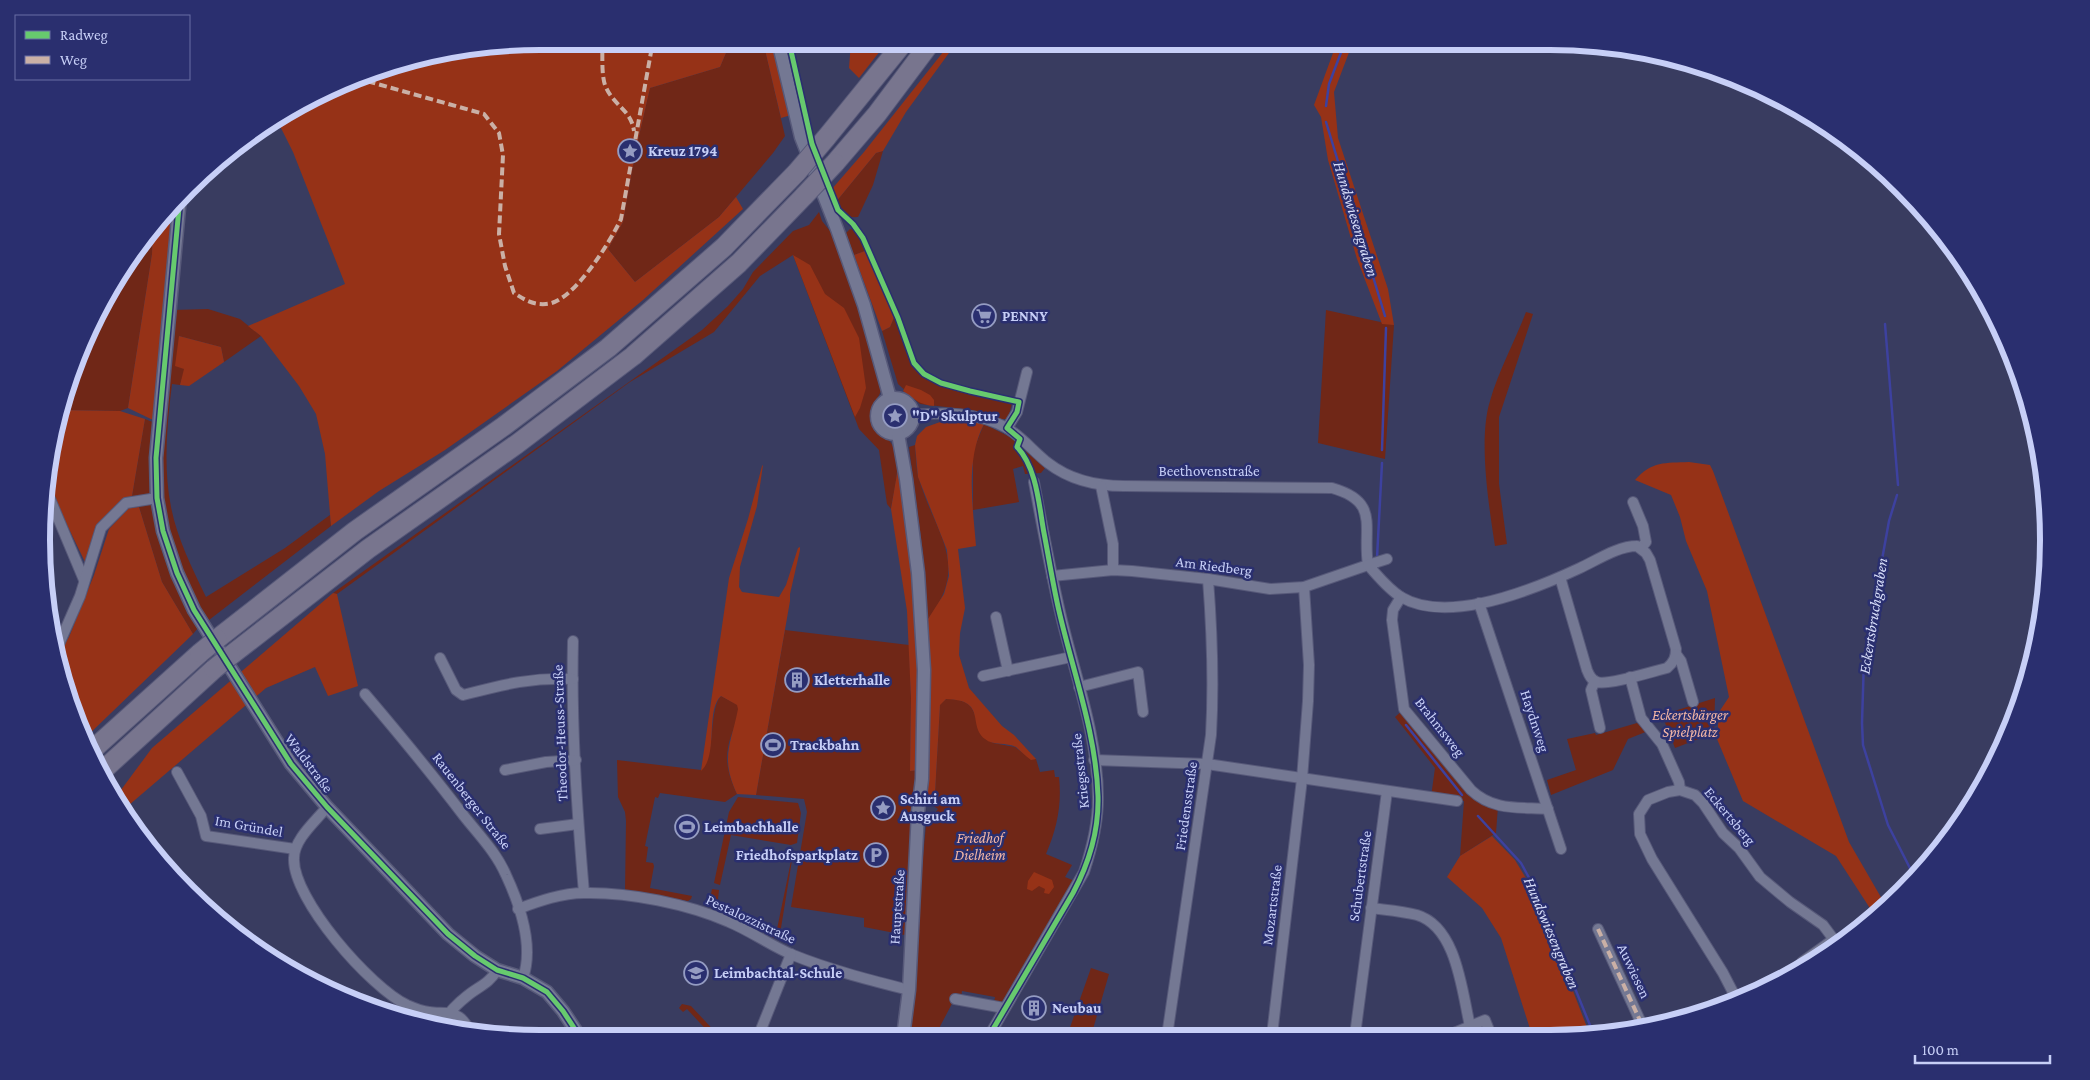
<svg xmlns="http://www.w3.org/2000/svg" width="2090" height="1080" viewBox="0 0 2090 1080" font-family="'Crimson Pro',serif">
<style>
.green{fill:#702717}
.forest{fill:#963217}
.lines{fill:none;stroke-linecap:round;stroke-linejoin:round}
.stream{stroke:#3d419f;stroke-width:2.5}
.minor-casing{stroke:#575979;stroke-width:12}
.tertiary-casing{stroke:#575979;stroke-width:15}
.motorway-casing{stroke:#575979;stroke-width:21}
.minor{stroke:#747893;stroke-width:10}
.tertiary{stroke:#747893;stroke-width:12}
.motorway{stroke:#78758e;stroke-width:19}
.motorway-bridge-casing{stroke:#575979;stroke-width:21;stroke-linecap:butt}
.motorway-bridge{stroke:#78758e;stroke-width:19}
.quiet{stroke:#cab0a6;stroke-width:4;stroke-dasharray:8 4;stroke-linecap:butt}
.cycleway-casing{stroke:#2a2f6f;stroke-width:8}
.cycleway{stroke:#67ca6e;stroke-width:5}
.labels{text-anchor:middle;dominant-baseline:central;stroke-width:5;stroke-linejoin:round;paint-order:stroke}
.poi-label{font-size:15px;font-weight:bold;fill:#c7cff7;stroke:#2a2f6f;text-anchor:start}
.street-label{font-size:15px;fill:#c7cff7;stroke:#2a2f6f}
.park-label{font-size:15px;font-style:italic;fill:#f3b6a5;stroke:#2a2f6f}
.water-label{font-size:16px;font-style:italic;fill:#d9dffa;stroke:#2a2f6f}
.rim{fill:none;stroke:#c7cff7;stroke-width:6}
</style>
<rect width="100%" height="100%" fill="#393c60"/>
<g class="green">
<path d="M731,41H763L785,136L773,153L719,217L635,282L608,249L623,222L636,149L650,88L720,67Z"/>
<path d="M883,151L873,185L858,217C847,218 840,213 835,203L876,153Z"/>
<path d="M819,212L822,221L834,236L869,336L882,387C880,397 871,405 871,416C871,431 884,433 891,443C903,462 894,489 891,509L887,504L879,450L859,429L793,255L760,276L714,332L630,382L337,594L333,593L702,330L728,306L743,289L753,272L793,231L809,225Z"/>
<path d="M153,226L152,254L128,408L120,411L59,410L79,349L125,263Z"/>
<path d="M850,229L855,230L865,251L854,255L846,233Z"/>
<path d="M208,309L240,319L261,336L224,362L221,347L179,336L185,369L180,385L172,384C167,425 163,466 171,507C177,538 192,568 206,597L285,548L330,515L331,526L209,620L189,591L167,533L160,474L173,310Z"/>
<path d="M1326,310L1394,325L1385,459L1318,443Z"/>
<path d="M1526,312L1533,314L1499,417V484L1507,544L1495,546C1489,507 1478,439 1490,401C1498,372 1515,341 1526,312Z"/>
<path d="M895,315C900,331 904,352 913,366C930,391 984,397 1012,403L1008,419H997L972,410L920,404L898,384L882,331L890,327Z"/>
<circle cx="895" cy="416" r="13"/>
<path d="M145,419L155,423C155,456 153,491 156,524C160,558 182,599 198,628L193,634L162,582L139,507L132,496Z"/>
<path d="M984,424L1010,437L1045,468L1041,473L1025,474L1023,466L1013,469L1019,502L973,510V451Z"/>
<path d="M915,445C916,456 916,469 919,479C935,534 971,564 928,619L923,553L909,447Z"/>
<path d="M785,630L909,645L911,698L910,771L919,770L905,935L864,927V918L791,907L807,812L804,799L756,795Z"/>
<path d="M721,696L738,705C740,720 730,733 728,748C725,764 730,779 737,794L725,802L660,793L658,798L655,797L645,846L648,847L646,862L653,863L654,866L650,888L692,896L691,899L688,901L625,892L626,821L625,812L618,797L617,760L701,770C705,763 709,756 710,748C713,735 712,705 721,696Z"/>
<path d="M1715,698L1714,733L1675,748L1662,715Z"/>
<path d="M946,699C973,699 974,709 980,733L993,743L1015,747L1031,759H1036L1040,772L1054,770L1055,777H1059C1062,804 1057,829 1046,854L1072,865L1065,877L1075,881L1001,1004L994,1002L995,997L962,991L961,997L956,996L935,1036L906,1037L926,825L938,809L926,801V797L935,793L940,704Z"/>
<path d="M1404,709L1471,790L1498,806L1496,833L1460,856L1464,801L1431,797L1435,768L1395,717Z"/>
<path d="M1637,723L1648,731L1628,739L1613,770L1551,795L1547,780L1576,770L1567,739L1595,733L1596,735Z"/>
<path d="M738,797L798,803L801,813L797,843L791,845L731,835L720,885L714,883L729,812Z"/>
<path d="M793,854L780,934L774,938L754,926L776,934L791,861L790,857Z"/>
<path d="M712,889L719,890L718,899L723,906L722,910L709,904Z"/>
<path d="M1091,968L1109,974L1091,1036H1067Z"/>
<path d="M682,1004L691,1006L720,1037H713L687,1009L683,1012L679,1008Z"/>
</g>
<g class="forest">
<path d="M540,41H731L720,67L650,88L636,149L623,222L608,249L635,282L719,217L736,197L743,209L643,300L557,371L445,450L379,491L331,526L325,454L316,414L299,386L261,336L248,326L345,284L293,152L276,118L291,108L379,68L443,51Z"/>
<path d="M763,41H773L791,115L781,118Z"/>
<path d="M851,42H887L859,78L849,68Z"/>
<path d="M951,42H957L906,112L883,151L876,153L835,203L831,190L864,152Z"/>
<path d="M1337,42H1353L1334,92L1338,138L1388,289L1394,325L1382,324L1357,259L1328,160L1321,117L1314,105Z"/>
<path d="M173,204L153,420L128,408L152,254L153,226Z"/>
<path d="M865,251L895,315L890,327L882,331L854,255Z"/>
<path d="M793,255L810,265L825,294L844,308L859,338L866,388L860,408L855,417Z"/>
<path d="M179,336L221,347L224,362L189,386L180,385L184,369L175,366Z"/>
<path d="M906,385L921,390L930,395L934,400V406C920,405 914,399 903,391Z"/>
<path d="M59,410L120,411L145,419L132,496L110,512L95,529L87,566L51,492L45,491Z"/>
<path d="M960,420L984,424C965,460 973,507 976,546L958,549L965,608L960,633L959,655L969,688L1002,726L1014,735L1036,759L1031,760C1025,756 1021,751 1016,747C1007,742 993,746 985,739C967,725 988,700 946,699L940,705L935,793L926,797L929,727L928,619L944,594L949,576L947,550L918,477L915,445L917,436L926,427L943,421Z"/>
<path d="M1689,462L1710,465L1713,471L1849,842L1886,906L1875,916L1836,856L1743,801L1717,739L1719,712L1729,697L1707,591L1686,541L1680,517L1671,495L1635,480C1652,461 1665,463 1689,462Z"/>
<path d="M763,465L757,506L740,567L739,587L742,592L779,597L786,585L798,548L800,547V550L790,594V601L756,795L737,794C720,757 731,745 738,709L737,705L721,696C705,710 719,755 701,771L729,578L748,519L762,466Z"/>
<path d="M898,468L911,547L920,660L919,770L910,771L911,698L907,611L891,509Z"/>
<path d="M139,507L162,582L193,634L84,739L58,669L56,657L69,637L94,575L109,529L129,508Z"/>
<path d="M333,593L337,594L358,686L328,696L315,667L266,688L122,811L115,798L152,748Z"/>
<path d="M1492,836L1515,860L1536,895L1590,1035H1532L1501,938L1482,908L1447,877L1460,856Z"/>
<path d="M1034,872L1052,880L1054,887L1049,894L1044,893L1045,889L1039,886L1032,891L1027,889L1028,881Z"/>
</g>
<g class="lines">
<g class="stream">
<path d="M1326,106L1329,84L1345,42"/>
<path d="M1326,122L1385,316"/>
<path d="M1885,324L1898,485"/>
<path d="M1382,450L1386,328"/>
<path d="M1897,495L1889,521L1864,659L1862,723L1863,745L1888,825L1915,878"/>
<path d="M1377,558L1382,463"/>
<path d="M1406,725L1462,795"/>
<path d="M1478,816L1521,863L1533,885L1594,1035"/>
</g>
<g class="minor-casing">
<g id="minor">
<path d="M913,415C946,412 977,412 1007,428C1022,437 1034,452 1048,463C1070,480 1097,486 1124,486L1332,488C1381,502 1362,527 1368,565L1304,587L1270,589L1208,579L1132,571L1113,570L1052,576"/>
<path d="M1007,428L1017,412L1027,372"/>
<path d="M1101,486L1113,544V570"/>
<path d="M44,495L50,499L84,580"/>
<path d="M1633,502L1643,526L1646,542L1641,548"/>
<path d="M1387,559L1368,565C1378,576 1388,589 1401,597C1448,625 1535,589 1580,568C1597,560 1618,546 1637,546L1646,553L1650,560L1676,649C1676,657 1674,662 1667,668C1654,671 1607,686 1597,682C1591,680 1589,675 1587,670L1560,577"/>
<path d="M1401,597L1393,610L1392,620L1404,709L1471,790C1493,811 1519,807 1548,809"/>
<path d="M1479,603L1561,849"/>
<path d="M996,617L1008,671"/>
<path d="M573,641C571,725 577,810 584,893"/>
<path d="M55,653L80,596L101,528L126,503L157,498"/>
<path d="M1676,654L1681,661L1693,702"/>
<path d="M440,658L456,690L463,695C502,685 531,677 573,679"/>
<path d="M983,676L1071,657"/>
<path d="M1630,677L1641,718L1662,744L1679,782L1680,790"/>
<path d="M1595,681L1591,690L1600,728"/>
<path d="M1079,687L1138,672L1143,712"/>
<path d="M365,694C399,734 432,774 464,816C479,835 496,852 506,875C520,905 534,946 523,978"/>
<path d="M1094,760L1207,764L1457,801"/>
<path d="M505,770L546,762L576,760"/>
<path d="M177,772L201,816L206,836L295,849"/>
<path d="M327,807C316,821 294,839 294,858C292,899 371,988 407,1005C414,1008 422,1011 429,1012C439,1014 451,1011 459,1017C464,1020 468,1027 471,1032"/>
<path d="M540,829L578,824"/>
<path d="M1371,908C1386,910 1402,911 1417,915C1457,927 1462,992 1470,1026"/>
<path d="M518,909C539,901 562,893 584,893C629,892 688,904 729,922C751,931 771,946 793,955C830,970 870,980 909,990"/>
<path d="M1598,929L1643,1027"/>
<path d="M1803,965L1802,962L1834,939"/>
<path d="M955,999L1004,1008"/>
<path d="M1738,1002L1723,973L1652,859L1640,834L1639,814L1648,800L1668,792L1680,790L1695,795L1703,803L1723,833L1739,848L1760,877L1790,902L1823,925L1838,945"/>
<path d="M440,1027C446,1015 457,1004 467,996C478,987 490,983 497,970"/>
<path d="M1272,1035L1302,779L1308,701L1309,665L1304,587"/>
<path d="M1355,1035L1387,791"/>
<path d="M1449,1035L1485,1020L1491,1035"/>
<path d="M989,1036L1084,872C1092,848 1098,824 1098,798C1098,735 1074,673 1060,612C1050,569 1042,525 1034,482"/>
<path d="M1167,1036L1211,735C1214,683 1212,631 1208,579"/>
<path d="M758,1037L791,954"/>
</g>
</g>
<g class="tertiary-casing">
<g id="tertiary">
<path d="M778,41L801,137L837,229L864,305L890,398"/>
<path d="M180,197L156,458L157,498L163,531L177,573L194,610L291,764L327,807L448,934L475,956L497,970L523,978L547,992L563,1011L580,1037"/>
<circle cx="895" cy="416" r="18"/>
<path d="M898,434L906,479L918,573L924,670L922,779L918,812L909,990L903,1037"/>
</g>
</g>
<g class="motorway-casing">
<g id="motorway">
<path d="M826,138L904,42"/>
<path d="M835,163L877,114L931,42"/>
<path d="M217,639L355,531L504,426L608,348L724,247L797,172"/>
<path d="M230,656L368,549L517,444L633,356L739,263L804,196"/>
<path d="M90,752L200,653"/>
<path d="M101,772L214,669"/>
</g>
</g>
<use href="#minor" class="minor"/>
<use href="#tertiary" class="tertiary"/>
<use href="#motorway" class="motorway"/>
<g class="motorway-bridge-casing">
<g id="motorway-bridge">
<path d="M797,172L826,138"/>
<path d="M804,196L835,163"/>
<path d="M200,653L217,639"/>
<path d="M214,669L230,656"/>
</g>
</g>
<use href="#motorway-bridge" class="motorway-bridge"/>
<g class="quiet">
<path d="M602,41C603,54 601,73 605,85C613,106 631,109 634,131"/>
<path d="M356,78L484,114L499,133L503,155L499,234L505,266L514,293C525,300 533,305 546,304C573,303 610,242 621,219L653,41"/>
<path d="M1598,929L1643,1027"/>
</g>
<g class="cycleway-casing">
<g id="cycleway">
<path d="M789,42L812,144L838,210L853,224L863,238L898,318L914,363L924,374L941,383L970,391L1019,402L1017,412L1007,428L1020,439L1017,447C1037,468 1039,506 1044,533C1049,559 1053,585 1059,611C1073,672 1096,733 1098,796C1099,831 1089,863 1073,893L989,1036"/>
<path d="M180,197L156,458L157,498L163,531L177,573L194,610L291,764L327,807L448,934L475,956L497,970L523,978L547,992L563,1011L580,1037"/>
</g>
</g>
<use href="#cycleway" class="cycleway"/>
</g>
<defs>
<g id="sight-ring" transform="scale(1.25)"><circle r="9.5" fill="#2a2f6f" stroke="#959cc2" stroke-width="1.5"/><path d="M0-6L1.8-2.2L6-1.7L2.9 1.2L3.7 5.4L0 3.3L-3.7 5.4L-2.9 1.2L-6-1.7L-1.8-2.2Z" fill="#959cc2"/></g>
<g id="supermarket-ring" transform="scale(1.25)"><circle r="9.5" fill="#2a2f6f" stroke="#959cc2" stroke-width="1.5"/><path d="M-6-5.5h2.5l.6 2H6L4.5 2H-2.5L-4.4-4H-6ZM-1.5 3.2a1.3 1.3 0 1 0 .1 0ZM3 3.2a1.3 1.3 0 1 0 .1 0Z" fill="#959cc2"/></g>
<g id="building-ring" transform="scale(1.25)"><circle r="9.5" fill="#2a2f6f" stroke="#959cc2" stroke-width="1.5"/><path d="M-4-6H4V6H1V3H-1V6H-4ZM-2.5-4.3h1.7v1.8h-1.7ZM.8-4.3h1.7v1.8H.8ZM-2.5-1h1.7V.8h-1.7ZM.8-1h1.7V.8H.8Z" fill="#959cc2"/></g>
<g id="stadium-ring" transform="scale(1.25)"><circle r="9.5" fill="#2a2f6f" stroke="#959cc2" stroke-width="1.5"/><path d="M0-5a6.5 5 0 1 0 0 10a6.5 5 0 1 0 0-10ZM-3.5-1.8h7v3.6h-7Z" fill="#959cc2"/></g>
<g id="parking-ring" transform="scale(1.25)"><circle r="9.5" fill="#2a2f6f" stroke="#959cc2" stroke-width="1.5"/><path d="M-3.5-5.5H1a3.5 3.5 0 0 1 0 7H-1V5.5H-3.5ZM-1-3.4V-.6H.8a1.4 1.4 0 0 0 0-2.8Z" fill="#959cc2"/></g>
<g id="school-ring" transform="scale(1.25)"><circle r="9.5" fill="#2a2f6f" stroke="#959cc2" stroke-width="1.5"/><path d="M0-5L7-2L0 1L-7-2ZM-4 1L0 2.5L4 1V4Q0 6-4 4Z" fill="#959cc2"/></g>
</defs>
<g fill-rule="evenodd">
<use href="#sight-ring" x="630" y="151"/>
<use href="#supermarket-ring" x="984" y="316"/>
<use href="#sight-ring" x="895" y="416"/>
<use href="#building-ring" x="797" y="680"/>
<use href="#stadium-ring" x="773" y="745"/>
<use href="#sight-ring" x="883" y="808"/>
<use href="#stadium-ring" x="687" y="827"/>
<use href="#parking-ring" x="876" y="855"/>
<use href="#school-ring" x="696" y="973"/>
<use href="#building-ring" x="1034" y="1008"/>
</g>
<g class="labels">
<g class="poi-label">
<text x="648" y="151">Kreuz 1794</text>
<text x="1002" y="316">PENNY</text>
<text x="912" y="416">"D" Skulptur</text>
<text x="814" y="680">Kletterhalle</text>
<text x="790" y="745">Trackbahn</text>
<text x="900" y="799">Schiri am<tspan x="900" dy="17">Ausguck</tspan></text>
<text x="704" y="827">Leimbachhalle</text>
<text x="858" y="855" text-anchor="end">Friedhofsparkplatz</text>
<text x="714" y="973">Leimbachtal-Schule</text>
<text x="1052" y="1008">Neubau</text>
</g>
<g class="street-label">
<text x="1209" y="471">Beethovenstraße</text>
<text transform="translate(1214 566) rotate(7)">Am Riedberg</text>
<text transform="translate(1535 721) rotate(72)">Haydnweg</text>
<text transform="translate(1440 727) rotate(52)">Brahmsweg</text>
<text transform="translate(560 733) rotate(-92)">Theodor-Heuss-Straße</text>
<text transform="translate(309 763) rotate(53)">Waldstraße</text>
<text transform="translate(1080 771) rotate(-96)">Kriegsstraße</text>
<text transform="translate(472 801) rotate(52)">Rauenberger Straße</text>
<text transform="translate(1186 806) rotate(-82)">Friedensstraße</text>
<text transform="translate(1730 816) rotate(50)">Eckertsberg</text>
<text transform="translate(249 826) rotate(10)">Im Gründel</text>
<text transform="translate(1360 876) rotate(-82)">Schubertstraße</text>
<text transform="translate(1272 905) rotate(-83)">Mozartstraße</text>
<text transform="translate(897 907) rotate(-86)">Hauptstraße</text>
<text transform="translate(751 919) rotate(25)">Pestalozzistraße</text>
<text transform="translate(1634 971) rotate(65)">Auwiesen</text>
</g>
<g class="park-label">
<text x="1690" y="715">Eckertsbärger<tspan x="1690" dy="17">Spielplatz</tspan></text>
<text x="980" y="838">Friedhof<tspan x="980" dy="17">Dielheim</tspan></text>
</g>
<g class="water-label">
<text transform="translate(1356 219) rotate(73)">Hundswiesengraben</text>
<text transform="translate(1873 616) rotate(-81)">Eckertsbruchgraben</text>
<text transform="translate(1552 933) rotate(67)">Hundswiesengraben</text>
</g>
</g>
<path d="M0 0H2090V1080H0ZM540 50H1550A490 490 0 0 1 2040 540V540A490 490 0 0 1 1550 1030H540A490 490 0 0 1 50 540V540A490 490 0 0 1 540 50Z" fill="#2a2f6f" fill-rule="evenodd"/>
<path class="rim" d="M540 50H1550A490 490 0 0 1 2040 540V540A490 490 0 0 1 1550 1030H540A490 490 0 0 1 50 540V540A490 490 0 0 1 540 50Z"/>
<rect x="15" y="15" width="175" height="65" fill="#2a2f6f" stroke="#696fa5"/>
<rect x="25" y="31" width="25" height="8" fill="#67ca6e" stroke="#696fa5"/>
<text x="60" y="40" font-size="15" fill="#c7cff7">Radweg</text>
<rect x="25" y="56" width="25" height="8" fill="#cab0a6" stroke="#696fa5"/>
<text x="60" y="65" font-size="15" fill="#c7cff7">Weg</text>
<path d="M1915 1055v8h135v-8" fill="none" stroke="#c7cff7" stroke-width="2.5"/>
<text x="1922" y="1055" font-size="15" fill="#c7cff7" stroke="#2a2f6f" stroke-width="4" paint-order="stroke">100 m</text>
</svg>
